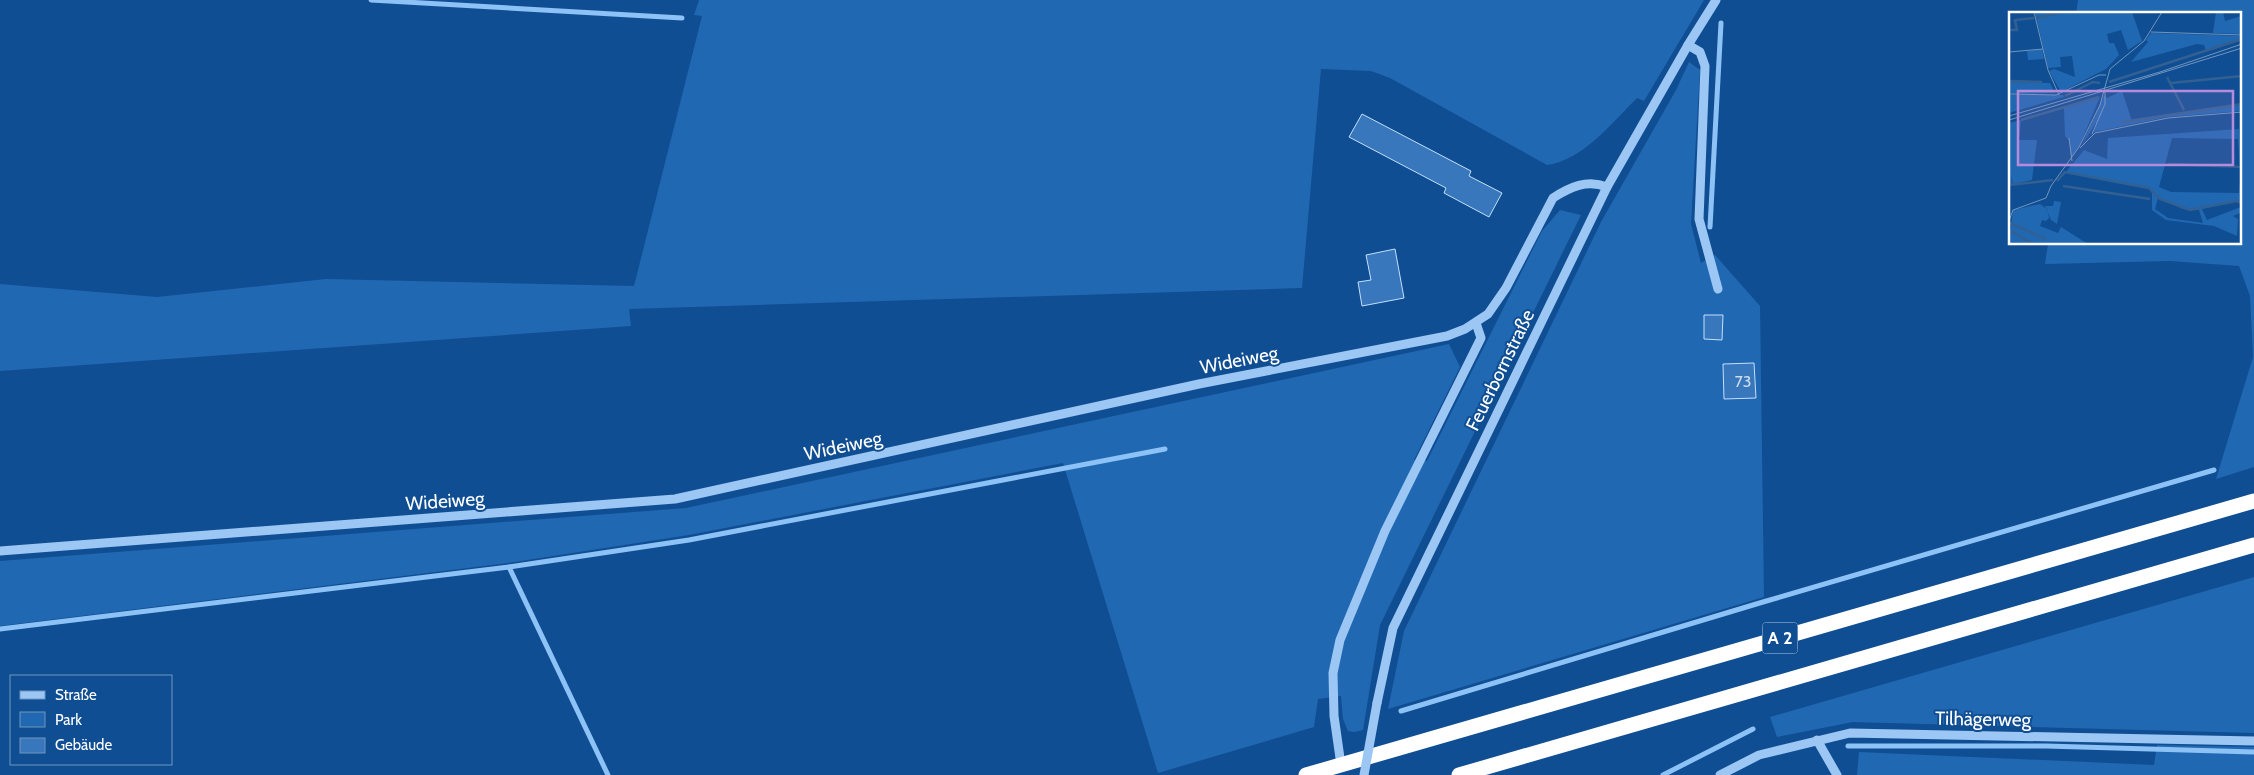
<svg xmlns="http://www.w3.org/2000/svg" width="2254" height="775" viewBox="0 0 2254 775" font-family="Cabin,sans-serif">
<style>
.green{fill:#2168b2}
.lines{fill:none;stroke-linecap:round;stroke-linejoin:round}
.stream{stroke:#8dc2f7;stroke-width:5}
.building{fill:#3877bb;stroke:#c3e0fe}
.minor{stroke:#9cc7f4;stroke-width:9}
.highway{stroke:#fff;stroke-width:15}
.minor-bridge{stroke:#9cc7f4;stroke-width:9}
.labels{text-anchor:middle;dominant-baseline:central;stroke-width:4;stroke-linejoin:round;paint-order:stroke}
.number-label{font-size:16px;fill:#cdddee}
.shield{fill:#104e93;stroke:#b7cadf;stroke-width:1}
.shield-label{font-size:18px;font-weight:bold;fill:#fff}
.street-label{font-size:19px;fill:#fff;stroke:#104e93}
.inset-river{fill:none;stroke:#326093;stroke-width:2.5}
.inset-road{fill:none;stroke:#7095be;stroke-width:1}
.view{fill:#b68bdc;fill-opacity:0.15;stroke:#b68bdc;stroke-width:2.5}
.inset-edge{fill:none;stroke:#fff;stroke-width:2.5}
</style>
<rect width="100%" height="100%" fill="#104e93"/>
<g class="green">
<path d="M699,0H1704L1644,101L1637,98C1612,123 1583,160 1547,165L1390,78L1371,71L1321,69L1302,288L629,309L631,326L0,371V284L157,297L326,279L634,286L702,16L694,15Z"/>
<path d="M2078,0H2254V467L2216,479L2253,357L2250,296L2239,266L2170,261L2045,264L2048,244H2240V14H2076Z"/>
<path d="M1689,62L1700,70L1691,224L1701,263L1715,255L1760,306L1764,597L1388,709L1404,631L1601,222L1676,90Z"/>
<path d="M1560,210L1581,215L1380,625L1363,730L1354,732L1348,731L1343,719L1341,696L1318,699L1314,727L1158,773L1063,463L689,535L508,563L0,626V561L686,508L1449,344L1460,367L1414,460L1427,461L1542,231Z"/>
<path d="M2254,577V733L1853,722L1777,737L1770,717Z"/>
<path d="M2157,745L2254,747V775H1857L1859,752L2154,765Z"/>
</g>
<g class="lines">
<g class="stream">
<path d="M371,0L682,18"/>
<path d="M1710,227L1721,23"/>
<path d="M509,567L608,775"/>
<path d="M0,629L509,567L689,540L1165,449"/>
<path d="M1401,711L1763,602L2214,470"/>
<path d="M1848,746H2046L2254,752"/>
<path d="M1663,775L1753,729"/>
</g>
</g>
<g class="building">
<path d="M1362,114L1471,171L1469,176L1502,193L1489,217L1444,193L1446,188L1349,137Z"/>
<path d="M1395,249L1404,298L1362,306L1358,282L1371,280L1366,255Z"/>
<path d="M1704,315H1723L1722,340L1704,339Z"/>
<path d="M1754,363L1756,398L1724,399L1723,364Z"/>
</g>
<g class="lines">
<g class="minor">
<path d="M1688,45L1700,52L1705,66L1699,219L1718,289"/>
<path d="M0,551L675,499L1199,384L1447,336L1465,329L1488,314L1506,288L1553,198C1570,187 1587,179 1607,187"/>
<path d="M1377,703L1393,628L1607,187L1688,45L1716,0"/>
<path d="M1817,740L1837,775"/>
<path d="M1341,765L1334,716L1333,673L1340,640L1385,531L1481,338L1476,323"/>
<path d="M1720,775L1759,755L1850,733L2254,741"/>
</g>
<g class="highway">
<path d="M1306,775L2254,501"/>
<path d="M1459,775L2254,545"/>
</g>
<path class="minor-bridge" d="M1364,775L1377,703"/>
</g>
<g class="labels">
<g class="number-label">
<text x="1743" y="381">73</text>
</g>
<rect class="shield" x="1762.5" y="622.5" width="35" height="31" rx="4"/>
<g class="shield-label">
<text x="1780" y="638">A 2</text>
</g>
<g class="street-label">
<text transform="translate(1239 360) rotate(-11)">Wideiweg</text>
<text transform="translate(1500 370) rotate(-64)">Feuerbornstraße</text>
<text transform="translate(843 446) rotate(-12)">Wideiweg</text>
<text transform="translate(445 501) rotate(-4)">Wideiweg</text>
<text transform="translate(1983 719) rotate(1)">Tilhägerweg</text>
</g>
</g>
<g transform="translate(2009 12)">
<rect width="232" height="232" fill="#104e93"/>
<path d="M26,0H51L30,6L55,0H123L133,29L119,38L112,18L98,22L100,31H105L110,43L97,57L52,80L40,59L45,57L66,65L63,44L51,45L52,55L39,56ZM207,0H214L216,9L232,4V22L204,21ZM142,21L232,24V27L197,39L195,33L188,32L122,50L139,30L137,28ZM33,37L35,47L19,48L18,39ZM0,70L41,71L46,81L0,82ZM113,79L123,109L232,92V99L158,105L85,120L88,109L73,133L95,83L98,86ZM0,83H54L55,85L0,101ZM91,85L71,132L62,147L61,129L56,124L55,96ZM12,108L10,128H28L23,168L4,172L2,163L3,173H0V111ZM230,117L231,155L229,127L163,126L150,175L162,180L230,181L232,156V192L228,189L193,197L198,208L232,195V204L231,201L224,204L229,207L228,224L205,214L157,208L143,198V181L140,177L56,161L75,138L98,147L99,126ZM149,186L174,197L190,198L194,211L159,206L146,197ZM45,189L52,190L48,212L42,208L36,194H44ZM31,192L38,197L40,206L37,209L33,208L31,214L49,221L52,215L79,232H0L4,198Z" fill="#2168b2" fill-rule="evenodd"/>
<path class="inset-river" d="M28,6L53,0M0,18H8L6,8L25,6M158,65L175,98M0,69L33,70M100,70L233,27M162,71L233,64M56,84L84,70L91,71M12,108L90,85M113,110L233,92M159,152L233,155M48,169L56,160L140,176L151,187L181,198L228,189L233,191M0,173L44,168M54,174L141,187M1,211L37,227M0,218L24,232"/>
<path class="inset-road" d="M25,0L39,58L50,83M142,20L233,23M0,40L34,37M0,82L47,83L90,63H97M0,104L151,60L233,32M0,108L233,36M83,122L96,92V80M60,126L63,149M71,136L86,121L159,106L233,100M0,209L4,198L37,186L42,174L70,135L91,93L101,57L135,29L153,0"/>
<path class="view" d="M9,79H224V153H9Z"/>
<rect width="232" height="232" class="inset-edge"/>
</g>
<rect x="10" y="675" width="162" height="90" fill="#104e93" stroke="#7095be"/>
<rect x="20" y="691" width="25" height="8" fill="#9cc7f4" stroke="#7095be"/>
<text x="55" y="700" font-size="15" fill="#ffffff">Straße</text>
<rect x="20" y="712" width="25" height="15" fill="#2168b2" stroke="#7095be"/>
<text x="55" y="725" font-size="15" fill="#ffffff">Park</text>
<rect x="20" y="738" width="25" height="15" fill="#3877bb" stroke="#7095be"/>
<text x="55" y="750" font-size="15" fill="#ffffff">Gebäude</text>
</svg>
